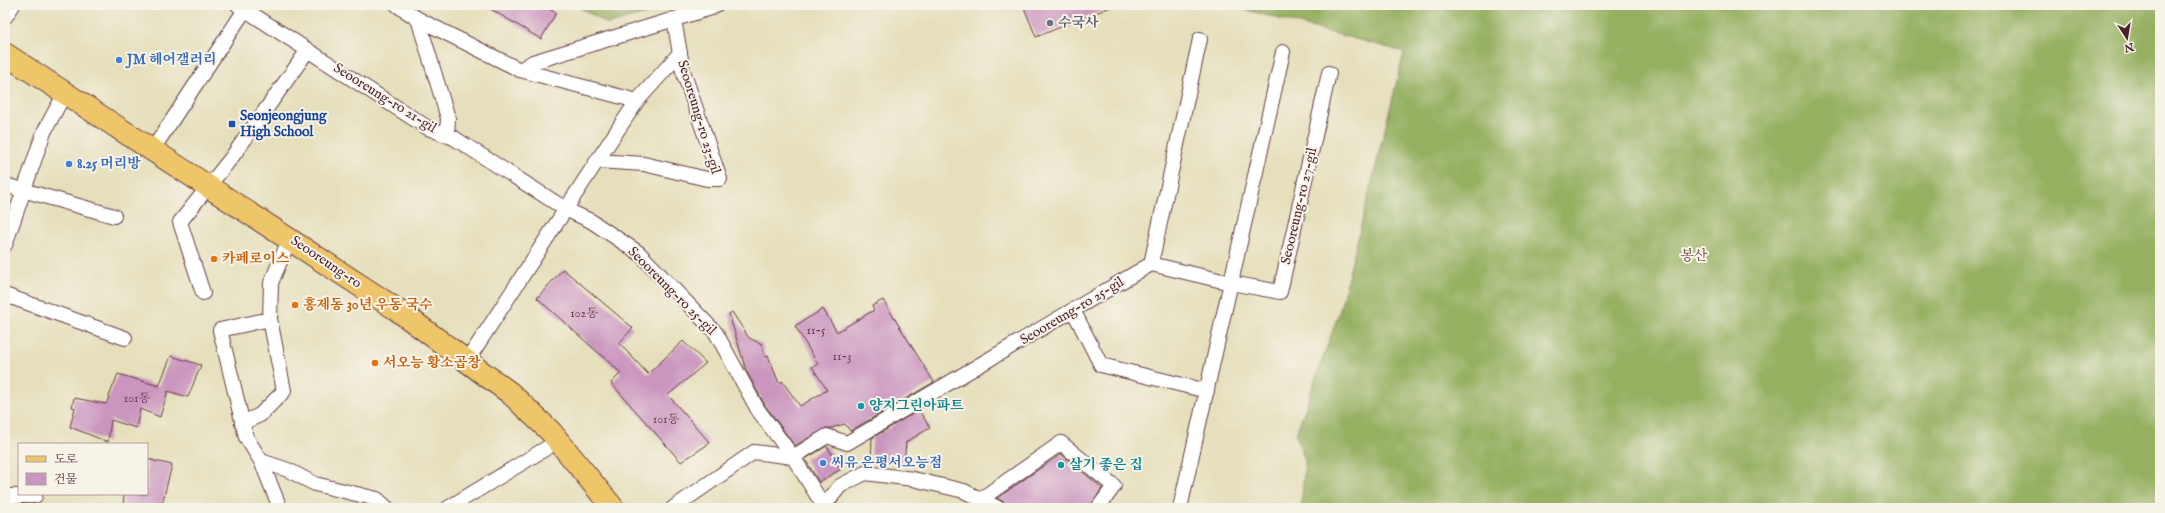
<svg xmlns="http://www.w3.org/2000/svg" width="2165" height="513" viewBox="0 0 2165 513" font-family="'IM FELL English','Noto Serif KR',serif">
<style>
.forest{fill:#96b062;stroke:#706846}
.building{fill:#ca95bf}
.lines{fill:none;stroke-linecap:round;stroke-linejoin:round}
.minor-casing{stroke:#613c41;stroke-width:16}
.primary-casing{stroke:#613c41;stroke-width:24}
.minor{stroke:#fff;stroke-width:14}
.primary{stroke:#eec569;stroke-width:22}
.worship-dot{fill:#6b7280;stroke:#f7f3e8;stroke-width:1.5}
.shop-dot{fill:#3f7fe0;stroke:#f7f3e8;stroke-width:1.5}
.transit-dot{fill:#1a4fb4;stroke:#f7f3e8;stroke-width:1.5}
.food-dot{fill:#e8710a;stroke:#f7f3e8;stroke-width:1.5}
.culture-dot{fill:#0f9aa8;stroke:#f7f3e8;stroke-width:1.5}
.labels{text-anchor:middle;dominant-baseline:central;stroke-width:4;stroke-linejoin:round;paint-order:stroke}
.number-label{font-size:12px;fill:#6a3c50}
.worship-label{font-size:14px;font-weight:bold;fill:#5b616d;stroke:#f7f3e8;text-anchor:start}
.shop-label{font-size:14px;font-weight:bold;fill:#366cbe;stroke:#f7f3e8;text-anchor:start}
.street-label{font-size:14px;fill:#4a1f2b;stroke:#f7f3e8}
.transit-label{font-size:14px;font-weight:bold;fill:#164399;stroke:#f7f3e8;text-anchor:start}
.park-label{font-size:14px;fill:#674a3c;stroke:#f7f3e8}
.food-label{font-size:14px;font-weight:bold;fill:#c56008;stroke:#f7f3e8;text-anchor:start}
.culture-label{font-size:14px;font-weight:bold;fill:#0d838f;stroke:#f7f3e8;text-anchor:start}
</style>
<rect width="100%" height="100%" fill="#f7f3e8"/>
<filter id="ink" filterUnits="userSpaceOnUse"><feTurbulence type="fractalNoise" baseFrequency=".025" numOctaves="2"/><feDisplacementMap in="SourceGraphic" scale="8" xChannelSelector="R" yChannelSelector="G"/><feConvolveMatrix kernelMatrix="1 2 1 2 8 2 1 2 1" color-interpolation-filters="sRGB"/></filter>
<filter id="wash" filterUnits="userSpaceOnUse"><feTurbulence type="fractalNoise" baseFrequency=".012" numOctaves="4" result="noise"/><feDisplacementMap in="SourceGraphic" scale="16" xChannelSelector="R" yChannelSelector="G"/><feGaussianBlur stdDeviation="0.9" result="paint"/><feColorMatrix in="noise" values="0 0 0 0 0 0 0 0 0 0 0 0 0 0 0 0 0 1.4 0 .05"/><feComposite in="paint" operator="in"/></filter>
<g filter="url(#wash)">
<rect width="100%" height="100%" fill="#e5dfbb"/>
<g class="forest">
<path d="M575,5H680L608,24Z"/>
<path d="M1228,5H2160V508H1301L1305,461L1296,434L1340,310L1404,52Z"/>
</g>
<g id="blocks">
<g class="building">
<path d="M484,5H542L556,13L541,39Z"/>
<path d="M1023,5H1113V6L1036,37Z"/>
<path d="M563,269L633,328L619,343L648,374L683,341L706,363L668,395L710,443L681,462L611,383L621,373L537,298Z"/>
<path d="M883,300L934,382L850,431L845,424L831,428H826L795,446L765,405L746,370L729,314L732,312L749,338L762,344L765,357L768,356L779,383L782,381L800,406L827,390L812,367L818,364L795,326L823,309L837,332L874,310L872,306Z"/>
<path d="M171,356L201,365L188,397L168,391L160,417L140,409L136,428L111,420L108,442L70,427L75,408L72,407L74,398L106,404L118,374L159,386Z"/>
<path d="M919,410L930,428L906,442L904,463L871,461L872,438Z"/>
<path d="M827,446L841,469L819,482L805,459Z"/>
<path d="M1061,454L1102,488L1090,508H1007L1005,503L997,498Z"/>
<path d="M147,459L172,465L161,508H123L124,494H147Z"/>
</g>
</g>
</g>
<g filter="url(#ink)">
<use href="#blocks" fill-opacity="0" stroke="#613c41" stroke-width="1"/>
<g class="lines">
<g class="minor-casing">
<g id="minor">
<path d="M238,5L428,128L454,138L567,210L591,221L639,253L716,333L758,410L793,457L825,508"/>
<path d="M397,5L418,19L520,70L637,101"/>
<path d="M5,17L13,5"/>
<path d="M418,19L448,118L447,135"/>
<path d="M520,70L533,62L711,8L716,5"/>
<path d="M153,149L248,5"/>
<path d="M597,161L644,164L707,179H720L683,71L674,19"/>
<path d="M5,185L114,216"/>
<path d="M5,245L44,132L65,93"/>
<path d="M1151,264L1231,283L1280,292L1329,73"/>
<path d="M203,293L180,222L232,157L308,50"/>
<path d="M5,295L125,338"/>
<path d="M1073,310L1101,365L1207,391"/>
<path d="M270,319L220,330L246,437L261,461L280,508"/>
<path d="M467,361L597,161L637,101L680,53"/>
<path d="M242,423L260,415L284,391L270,319L271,283L290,238"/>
<path d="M261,461L288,470L315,484L377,499L387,508"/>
<path d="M5,496H35"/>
<path d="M981,499L1061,443L1114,486L1098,508"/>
<path d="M824,506L840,486L865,473L913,479L964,491L998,508"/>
<path d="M448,508L558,441"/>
<path d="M673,508L754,452L793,457L827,436L847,443L1151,264L1200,39"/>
<path d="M1180,508L1283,52"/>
</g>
</g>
<g class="primary-casing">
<path id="primary" d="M5,54L396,309L510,393L551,432L613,508"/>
</g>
<use href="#minor" class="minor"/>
<use href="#primary" class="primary"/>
</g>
</g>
<circle class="worship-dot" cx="1050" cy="23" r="4"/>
<g class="shop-dot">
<circle cx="119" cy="60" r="4"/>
<circle cx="69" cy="164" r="4"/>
<circle cx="823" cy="463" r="4"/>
</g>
<rect class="transit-dot" x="228" y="120" width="8" height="8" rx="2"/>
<g class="food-dot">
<circle cx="214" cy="259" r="4"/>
<circle cx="295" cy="305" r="4"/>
<circle cx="375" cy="363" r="4"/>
</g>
<g class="culture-dot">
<circle cx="861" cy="406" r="4"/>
<circle cx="1061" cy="465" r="4"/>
</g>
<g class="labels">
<g class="number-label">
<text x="584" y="313">102동</text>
<text x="816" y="330">11-5</text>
<text x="842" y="356">11-3</text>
<text x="137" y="398">101동</text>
<text x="666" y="419">101동</text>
</g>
<g class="worship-label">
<text x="1058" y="23">수국사</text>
</g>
<g class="shop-label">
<text x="127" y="60">JM 헤어갤러리</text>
<text x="77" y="164">8.25 머리방</text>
<text x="831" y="463">씨유 은평서오능점</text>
</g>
<g class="street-label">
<text transform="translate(385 98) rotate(32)">Seooreung-ro 21-gil</text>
<text transform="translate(699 117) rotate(73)">Seooreung-ro 23-gil</text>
<text transform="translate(1299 206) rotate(-77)">Seooreung-ro 27-gil</text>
<text transform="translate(326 262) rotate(34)">Seooreung-ro</text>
<text transform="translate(672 291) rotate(45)">Seooreung-ro 25-gil</text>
<text transform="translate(1072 311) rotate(-31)">Seooreung-ro 25-gil</text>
</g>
<g class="transit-label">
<text x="240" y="116">Seonjeongjung<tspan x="240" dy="16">High School</tspan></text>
</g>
<g class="park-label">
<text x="1694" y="256">봉산</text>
</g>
<g class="food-label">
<text x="222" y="259">카페로이스</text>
<text x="303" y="305">홍제동 30년 우동 국수</text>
<text x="383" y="363">서오능 황소곱창</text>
</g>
<g class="culture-label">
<text x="869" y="406">양지그린아파트</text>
<text x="1069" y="465">살기 좋은 집</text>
</g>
</g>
<rect width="2165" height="513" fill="none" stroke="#f7f3e8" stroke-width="20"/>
<rect x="18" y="443" width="130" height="52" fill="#f7f3e8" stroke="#b29e9c"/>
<rect x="26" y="456" width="20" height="6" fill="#eec569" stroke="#b29e9c"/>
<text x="54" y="463" font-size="12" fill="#4a1f2b">도로</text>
<rect x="26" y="473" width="20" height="12" fill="#ca95bf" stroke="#b29e9c"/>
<text x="54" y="483" font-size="12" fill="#4a1f2b">건물</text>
<g transform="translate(2127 38) rotate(168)" stroke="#f7f3e8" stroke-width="3" paint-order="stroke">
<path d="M0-3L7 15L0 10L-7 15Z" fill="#4a1f2b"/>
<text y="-6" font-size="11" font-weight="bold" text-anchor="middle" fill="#4a1f2b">N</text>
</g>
</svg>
